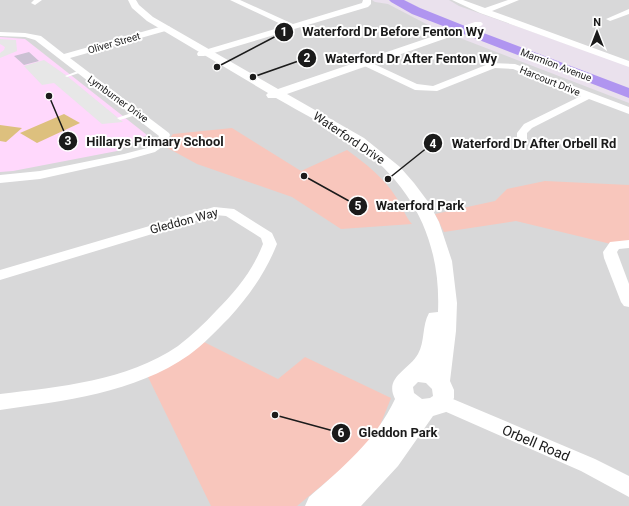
<svg xmlns="http://www.w3.org/2000/svg" width="629" height="506" viewBox="0 0 629 506" font-family="Roboto,sans-serif">
<style>
.residential{fill:#d8d8d9}
.education{fill:#ffd8fc}
.park{fill:#f8c6bc}
.pitch{fill:#ddc07e}
.parking{fill:#e7e7e7}
.building{fill:#cbc1d3}
.lines{fill:none;stroke-linecap:round;stroke-linejoin:round}
.service{fill:#fff;fill-rule:evenodd}
.minor{fill:#fff;fill-rule:evenodd}
.tertiary{fill:#fff;fill-rule:evenodd}
.trunk{fill:#b095f0;fill-rule:evenodd}
.labels{text-anchor:middle;dominant-baseline:central;stroke-width:4;stroke-linejoin:round;paint-order:stroke}
.far-street-label{font-size:10px;fill:#1b1b1b;stroke:#fff}
.street-label{font-size:12px;fill:#1b1b1b;stroke:#fff}
.near-street-label{font-size:14px;fill:#1b1b1b;stroke:#fff}
.leader{fill:none;stroke:#1b1b1b;stroke-width:1.5}
.callout-dot{fill:#1b1b1b;stroke:#fff;stroke-width:1.5}
.mark-label{font-size:12px;text-anchor:middle;font-weight:bold;fill:#fff}
.callout-label{font-size:13px;text-anchor:middle;font-weight:bold;fill:#1b1b1b;stroke:#fff;stroke-width:4;stroke-linejoin:round;paint-order:stroke}
</style>
<rect width="100%" height="100%" fill="#eae1ed"/>
<g class="residential">
<path d="M0,0H372L375,2L388,4L434,28L629,103V506H0Z"/>
<path d="M449,0H629V66L459,6Z"/>
</g>
<path class="education" d="M0,37L25,39L147,135L117,151L13,171L0,172Z"/>
<g class="park">
<path d="M232,128L301,171L347,150C365,163 384,178 396,197C402,206 405,216 412,224L341,229L292,197L197,164L164,146L173,134Z"/>
<path d="M545,181L629,185V246L615,245L516,221L444,232L435,214L495,201L507,189Z"/>
<path d="M204,342L278,379L305,357L391,398L377,433L343,468L297,506H211L148,377L178,360Z"/>
</g>
<g class="pitch">
<path d="M64,114L80,123L37,143L20,133Z"/>
<path d="M0,125L22,128L6,142L0,141Z"/>
</g>
<g class="parking">
<path d="M0,39L16,40L17,51L0,58V53L4,50L5,47L0,44Z"/>
<path d="M44,60L67,76L123,122L102,124L54,83L42,85L24,66Z"/>
</g>
<path class="building" d="M29,52L39,61L24,65L14,56Z"/>
<g class="lines">
<g class="service">
<path d="M80,70L82,71V72L67,77L65,76Z"/>
<path d="M137,111L140,113L139,114L120,120L117,118Z"/>
</g>
<g class="minor">
<path d="M34,0H42L35,5L31,3Z"/>
<path d="M230,0H240L293,24L362,3L363,0H371V4L368,7L204,56H198L197,54L198,52L285,26Z"/>
<path d="M452,0H463L485,8L508,0H519L492,11L629,61V67L480,13Z"/>
<path d="M629,9V14L610,21L606,19Z"/>
<path d="M163,26H169L170,28L169,30L70,58L169,133L170,135L166,144L155,152L130,159L40,179L0,183V175L40,171L124,154L147,148L157,140L159,136L35,40L25,37L0,36V32L25,33L41,36L64,54Z"/>
<path d="M359,57L417,84L433,86L491,63L515,64L629,107V114L589,99L532,128L527,133V140L522,143L517,140V133L524,124L581,96L513,69L495,68L437,91L415,90L356,62L355,60L356,58Z"/>
<path d="M214,207L234,209L272,233L277,244C266,272 249,296 229,318C216,331 204,344 189,355C135,393 63,401 0,410V394C59,387 127,381 178,346C192,335 204,324 216,311C236,291 253,270 263,244L261,238L226,216L215,215L0,280V270Z"/>
<path d="M629,240V248L619,249L617,252L629,284V307L624,306L621,302L604,258L603,252L610,242Z"/>
<path d="M441,394L595,459L629,476V497L581,471L435,407L432,402L435,397Z"/>
</g>
<path class="tertiary" d="M128,0H136L139,5L153,17L278,89L475,22H481L483,24L481,26L287,94L364,138L400,167L414,183L429,203L439,222L452,261L457,303L456,331L450,381L454,390V398L446,412L433,416L398,466L361,506H305L309,497C342,468 376,440 395,399C384,377 408,371 418,354C425,342 422,325 429,313L438,312C441,241 413,185 355,144C330,127 302,113 276,98H268L266,95L268,93L147,21L132,8ZM418,382L426,383L432,389L433,396L430,398L422,399L414,393L413,387Z"/>
<path class="trunk" d="M389,0H404L420,8L465,26L629,88V98L412,14L391,2Z"/>
</g>
<g class="labels">
<g class="far-street-label">
<text transform="translate(114 43) rotate(-16)">Oliver Street</text>
<text transform="translate(556 65) rotate(21)">Marmion Avenue</text>
<text transform="translate(550 81) rotate(22)">Harcourt Drive</text>
<text transform="translate(118 99) rotate(36)">Lymburner Drive</text>
</g>
<g class="street-label">
<text transform="translate(349 138) rotate(34)">Waterford Drive</text>
<text transform="translate(184 221) rotate(-15)">Gleddon Way</text>
</g>
<g class="near-street-label">
<text transform="translate(536 443) rotate(23)">Orbell Road</text>
</g>
</g>
<path class="leader" d="M217 67L284 32M253 77L307 58M49 96L68 141M388 179L433 143M304 176L358 206M275 415L341 433"/>
<g class="callout-dot">
<circle cx="217" cy="67" r="4"/>
<circle cx="253" cy="77" r="4"/>
<circle cx="49" cy="96" r="4"/>
<circle cx="388" cy="179" r="4"/>
<circle cx="304" cy="176" r="4"/>
<circle cx="275" cy="415" r="4"/>
<circle cx="284" cy="32" r="10"/>
<circle cx="307" cy="58" r="10"/>
<circle cx="68" cy="141" r="10"/>
<circle cx="433" cy="143" r="10"/>
<circle cx="358" cy="206" r="10"/>
<circle cx="341" cy="433" r="10"/>
</g>
<g class="mark-label">
<text x="284" y="36">1</text>
<text x="307" y="62">2</text>
<text x="68" y="145">3</text>
<text x="433" y="148">4</text>
<text x="358" y="210">5</text>
<text x="341" y="437">6</text>
</g>
<g class="callout-label">
<text x="393" y="36">Waterford Dr Before Fenton Wy</text>
<text x="411" y="63">Waterford Dr After Fenton Wy</text>
<text x="155" y="146">Hillarys Primary School</text>
<text x="534" y="148">Waterford Dr After Orbell Rd</text>
<text x="420" y="210">Waterford Park</text>
<text x="398" y="437">Gleddon Park</text>
</g>
<g transform="translate(597 32)" stroke="#ffffff" stroke-width="3" paint-order="stroke">
<path d="M0-3L7 15L0 10L-7 15Z" fill="#1b1b1b"/>
<text y="-6" font-size="11" font-weight="bold" text-anchor="middle" fill="#1b1b1b">N</text>
</g>
</svg>
